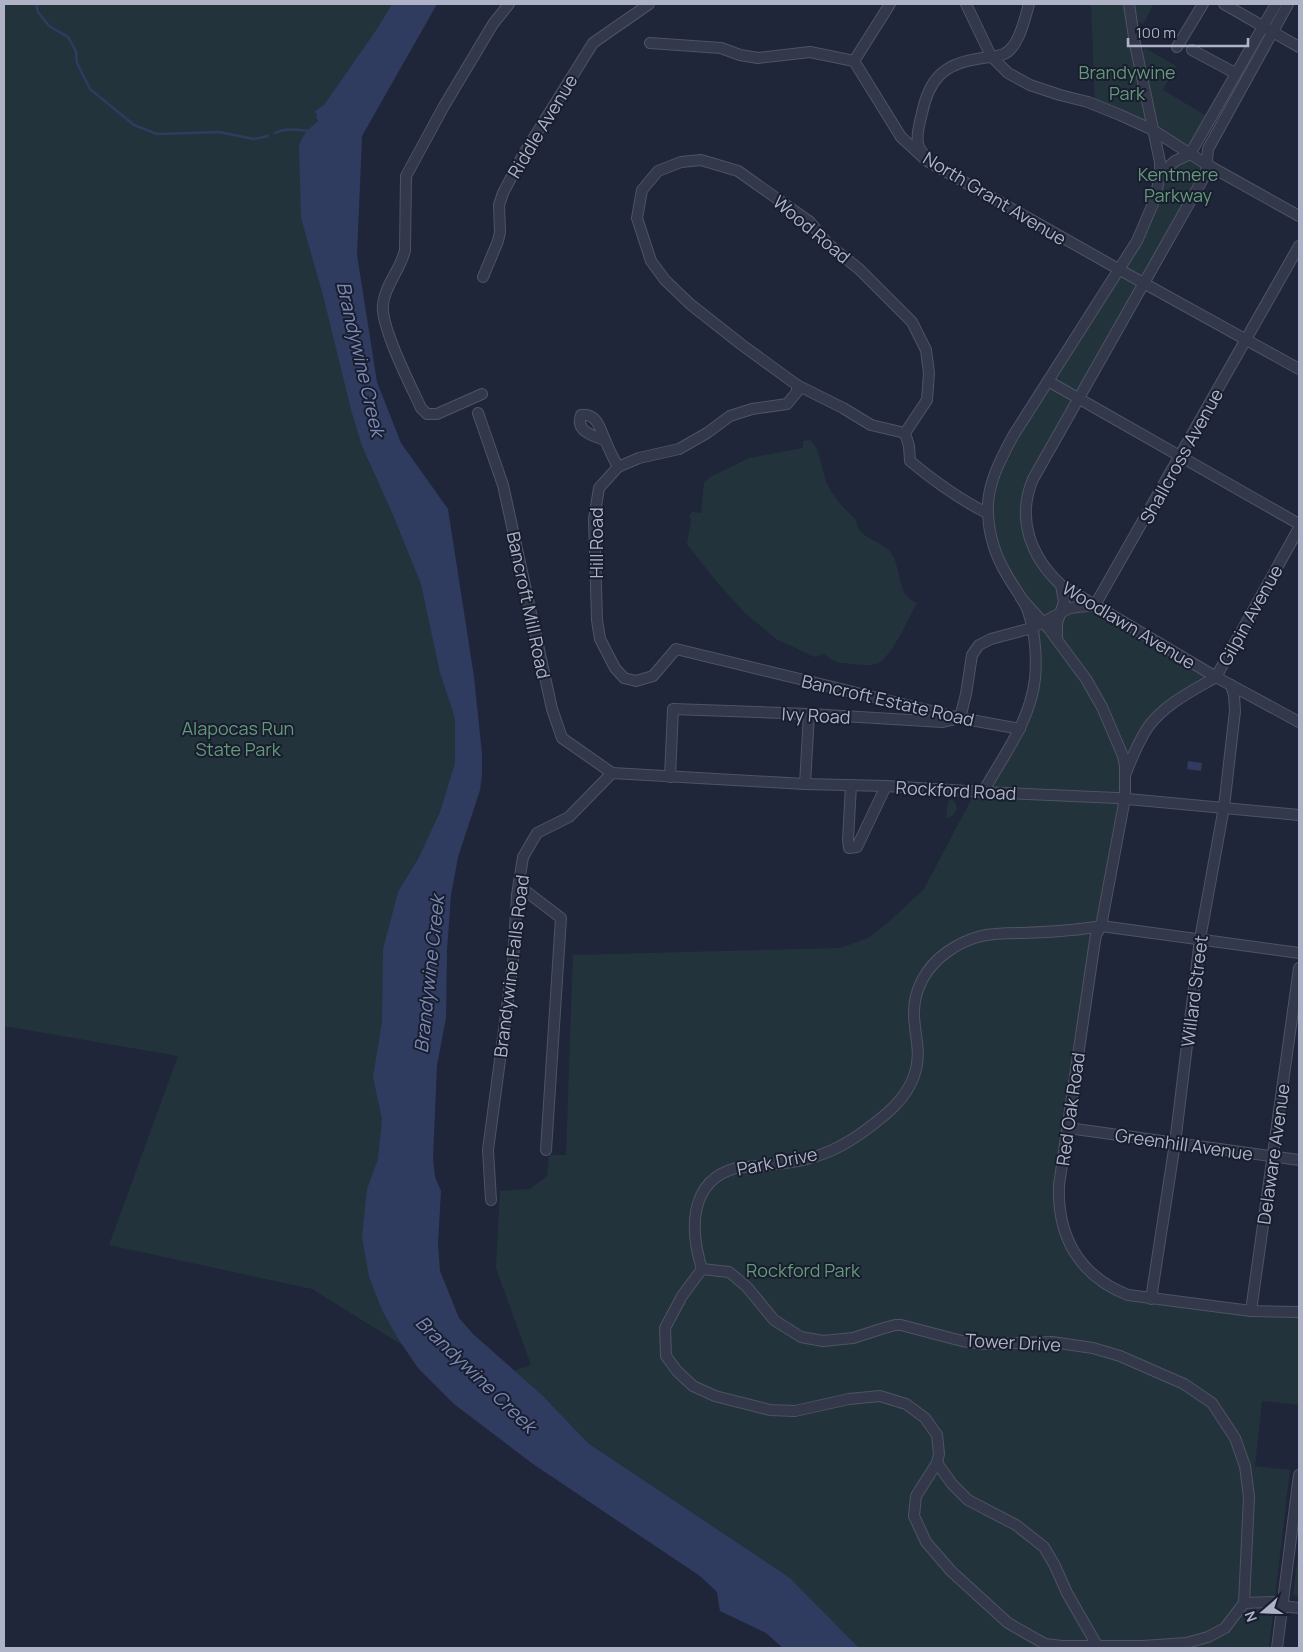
<svg xmlns="http://www.w3.org/2000/svg" width="1303" height="1652" viewBox="0 0 1303 1652" font-family="Manrope,sans-serif">
<style>
.green{fill:#22333b}
.water{fill:#303b60}
.lines{fill:none;stroke-linecap:round;stroke-linejoin:round}
.stream{stroke:#303b60;stroke-width:2.5}
.minor-casing{stroke:#4e5365;stroke-width:12}
.minor{stroke:#33384a;stroke-width:10}
.labels{text-anchor:middle;dominant-baseline:central;stroke-width:4;stroke-linejoin:round;paint-order:stroke}
.park-label{font-size:18px;fill:#64997a;stroke:#191e2f}
.street-label{font-size:18px;fill:#aeb3c7;stroke:#191e2f}
.water-label{font-size:19px;font-style:italic;fill:#7b89b5;stroke:#191e2f}
</style>
<rect width="100%" height="100%" fill="#20263a"/>
<g class="green">
<path d="M4,4H417L328,133L336,250L475,743L438,884L412,1334L402,1345L312,1289L109,1245L178,1056L4,1026Z"/>
<path d="M1091,4H1154L1143,24L1136,21L1142,53L1145,48L1176,66L1163,90L1210,118L1190,153L1206,164L1033,479L1025,511L1045,569L1216,677L1163,710L1132,759L1101,926L1059,1185L1073,1250L1118,1291L1299,1312V1405L1262,1401L1255,1466L1290,1470L1269,1648H859L790,1578L588,1443L543,1396L513,1371L531,1365L496,1268L500,1191L530,1189L547,1176L549,1155H566L573,955L840,948L868,938L891,920L924,889L972,798L983,792L1020,729L1035,667L1021,598L989,528L996,470L1120,270L1160,175L1190,154L1095,105Z"/>
<path d="M810,440C821,449 821,470 827,483C833,498 845,509 856,520C858,540 881,539 891,553C899,563 899,588 907,596C910,599 914,601 917,603C909,617 891,660 876,664C868,666 860,665 853,664C835,662 839,665 824,654L815,657L776,639L744,612L716,581L687,544L691,520L689,516L692,512L701,513L704,483L710,477L749,458L803,448V441Z"/>
<path d="M951,799C961,805 956,817 946,818L948,803Z"/>
<path d="M1299,1547V1596L1293,1595Z"/>
</g>
<g class="water">
<path d="M392,4H437L362,136L357,255L377,382L401,443L448,509L474,677L482,754V775L480,790L458,857L451,895L447,950L446,1018L437,1065L433,1158L435,1177L441,1191L438,1243L440,1271L459,1318L473,1334L543,1396L588,1443L790,1578L859,1648H783L766,1633L720,1611L717,1592L700,1576L533,1464L454,1404L418,1368L397,1337L382,1310L369,1277L362,1237L367,1189L378,1159L382,1119L373,1077L382,1022L383,949L398,892L418,859L440,812L455,763V718L440,673L421,584L391,510L362,446L351,410L324,299L301,218L299,146C302,134 309,129 318,121L316,117L317,115L315,111L324,105L377,29Z"/>
<path d="M1188,761L1202,763L1201,771L1187,769Z"/>
</g>
<g class="lines">
<g class="stream">
<path d="M36,4L38,12L49,26L68,37L76,51L77,63L90,89L134,125L157,134L219,132L254,139L268,136"/>
<path d="M275,133C287,127 297,130 310,131"/>
</g>
<g class="minor-casing">
<g id="minor">
<path d="M966,4L991,56L1008,73L1030,85L1060,95L1088,102L1120,115L1153,130L1206,164L1299,216"/>
<path d="M1224,4L1299,47"/>
<path d="M1288,4L1208,149L1206,173L1204,177L1033,479C1016,519 1031,557 1061,585L1216,677L1299,722"/>
<path d="M650,43L721,48L740,55L758,58L810,52L854,61L901,137L927,161L1120,270L1299,369"/>
<path d="M1177,47L1203,4"/>
<path d="M1192,50L1235,73"/>
<path d="M854,61L890,4"/>
<path d="M923,153C921,151 918,146 918,143C916,134 920,122 922,113C929,80 943,64 977,59C985,57 996,57 1004,54C1019,47 1025,18 1029,4"/>
<path d="M1160,175L1175,161L1190,154L1276,4"/>
<path d="M483,277L498,241L500,232L499,205L503,193L523,155L593,43L649,4"/>
<path d="M1048,381L1299,524"/>
<path d="M797,385V392L787,404L752,409L730,416L707,433L679,449L639,458L618,467L599,488L594,519L597,620L600,639L615,668L624,678L636,681L653,676L676,649L960,718L1020,729"/>
<path d="M482,394L437,414H427L421,408C411,386 380,326 383,304C385,285 401,269 405,250L406,176L444,106L493,24L509,4"/>
<path d="M478,413L503,485L552,709L562,738L612,773"/>
<path d="M905,433L871,425L843,408L797,385L742,345L690,304L665,280L651,261L637,218L642,190L658,171L681,162L701,160L738,171L810,222L828,244L859,269L912,322L926,350L929,373L927,400L905,433L909,446L910,461C934,481 959,499 987,513"/>
<path d="M605,440C593,436 575,431 581,415C598,413 600,430 606,442C609,450 614,459 618,467"/>
<path d="M1021,598L1049,629L1086,679L1102,707L1123,756L1125,766V798L1101,926L1096,935L1094,947L1059,1185C1057,1236 1079,1276 1128,1295L1251,1311L1299,1312"/>
<path d="M1057,639V623L1064,602L1061,585"/>
<path d="M1216,677L1299,528"/>
<path d="M612,773L805,784L886,786L983,792L1117,798L1299,815"/>
<path d="M1126,773C1132,757 1139,741 1148,727C1165,704 1192,691 1216,677"/>
<path d="M670,777L673,709L809,714L943,722L960,718L966,694L972,655L979,645L991,639L1032,628L1070,608L1095,605L1299,246"/>
<path d="M805,784L809,714"/>
<path d="M851,785L848,840L849,848L857,847L886,786"/>
<path d="M983,792C1003,756 1030,722 1035,679C1037,658 1035,632 1028,611C1023,598 1014,588 1007,575C996,557 989,535 988,514C986,486 1000,460 1013,436L1137,241L1155,199L1160,175V162L1135,44L1129,4"/>
<path d="M519,886L561,918L546,1150"/>
<path d="M1068,1128L1299,1160"/>
<path d="M491,1200L488,1150L513,962L517,895L523,857L537,833L569,817L612,773"/>
<path d="M702,1269L729,1272L747,1287L774,1320L801,1337L823,1341L853,1338L881,1329L895,1325H901L962,1341L984,1344L1052,1342L1093,1348L1120,1356L1184,1384L1212,1403L1235,1438L1245,1466L1249,1497L1244,1603L1225,1628L1208,1637L1186,1643L1143,1646H1062L1045,1644L1008,1623L951,1571L926,1542L914,1516L916,1496L937,1463L939,1454L937,1435L925,1418L906,1404L880,1396L849,1399L795,1411L770,1410L715,1396L693,1386L677,1371L666,1356L665,1328L682,1296Z"/>
<path d="M702,1269C690,1231 688,1181 736,1168C743,1167 751,1167 758,1166C775,1164 794,1163 810,1158C830,1153 851,1141 867,1129C886,1115 906,1099 914,1076C922,1053 915,1038 914,1016C913,990 926,967 947,952C957,945 969,939 981,936C994,933 1009,933 1022,933C1049,932 1075,931 1101,926L1299,953"/>
<path d="M1151,1299L1175,1143L1200,939L1224,807L1235,711L1234,695L1231,685"/>
<path d="M1251,1311L1299,968"/>
<path d="M937,1463L952,1484L968,1500L1016,1525L1044,1547L1055,1566L1067,1593L1098,1647"/>
<path d="M1244,1603L1272,1602L1283,1606L1299,1608"/>
<path d="M1277,1648L1299,1475"/>
</g>
</g>
<use href="#minor" class="minor"/>
</g>
<g class="labels">
<g class="park-label">
<text x="1127" y="72">Brandywine<tspan x="1127" dy="21">Park</tspan></text>
<text x="1178" y="174">Kentmere<tspan x="1178" dy="21">Parkway</tspan></text>
<text x="238" y="728">Alapocas Run<tspan x="238" dy="21">State Park</tspan></text>
<text x="803" y="1270">Rockford Park</text>
</g>
<g class="street-label">
<text transform="translate(542 126) rotate(-59)">Riddle Avenue</text>
<text transform="translate(995 198) rotate(31)">North Grant Avenue</text>
<text transform="translate(812 229) rotate(40)">Wood Road</text>
<text transform="translate(1181 456) rotate(-61)">Shallcross Avenue</text>
<text transform="translate(596 543) rotate(-90)">Hill Road</text>
<text transform="translate(529 605) rotate(78)">Bancroft Mill Road</text>
<text transform="translate(1250 615) rotate(-61)">Gilpin Avenue</text>
<text transform="translate(1129 625) rotate(31)">Woodlawn Avenue</text>
<text transform="translate(888 700) rotate(13)">Bancroft Estate Road</text>
<text transform="translate(816 715) rotate(3)">Ivy Road</text>
<text transform="translate(956 790) rotate(3)">Rockford Road</text>
<text transform="translate(511 966) rotate(-83)">Brandywine Falls Road</text>
<text transform="translate(1194 991) rotate(-83)">Willard Street</text>
<text transform="translate(1070 1109) rotate(-82)">Red Oak Road</text>
<text transform="translate(1184 1144) rotate(8)">Greenhill Avenue</text>
<text transform="translate(1273 1154) rotate(-82)">Delaware Avenue</text>
<text transform="translate(777 1161) rotate(-11)">Park Drive</text>
<text transform="translate(1013 1342) rotate(3)">Tower Drive</text>
</g>
<g class="water-label">
<text transform="translate(361 359) rotate(77)">Brandywine Creek</text>
<text transform="translate(429 974) rotate(-84)">Brandywine Creek</text>
<text transform="translate(476 1374) rotate(44)">Brandywine Creek</text>
</g>
</g>
<rect width="1303" height="1652" fill="none" stroke="#aeb3c7" stroke-width="10"/>
<g transform="translate(1263 1612) rotate(250)" stroke="#191e2f" stroke-width="4" paint-order="stroke">
<path d="M0-4L9 19L0 12L-9 19Z" fill="#aeb3c7"/>
<text y="-8" font-size="14" font-weight="bold" text-anchor="middle" fill="#aeb3c7">N</text>
</g>
<path d="M1128 38v8h120v-8" fill="none" stroke="#aeb3c7" stroke-width="2.5"/>
<text x="1136" y="38" font-size="15" fill="#aeb3c7" stroke="#191e2f" stroke-width="4" paint-order="stroke">100 m</text>
</svg>
